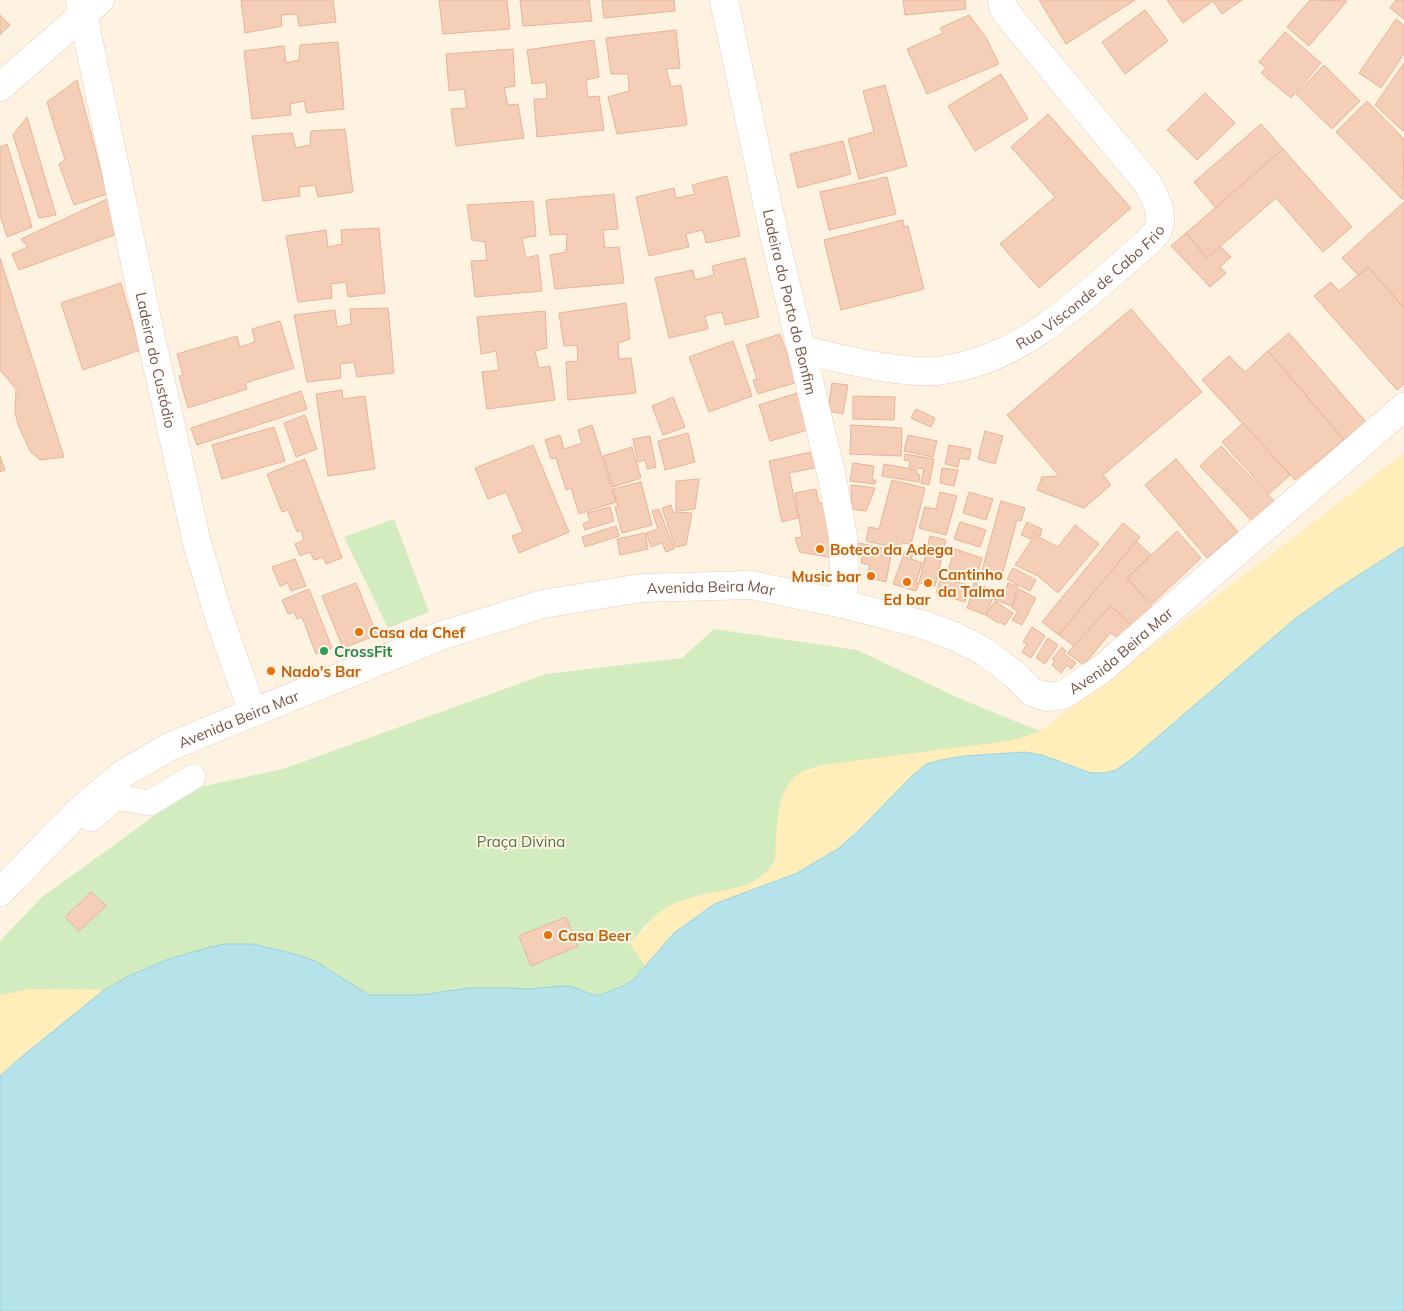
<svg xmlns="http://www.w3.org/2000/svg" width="1404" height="1311" viewBox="0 0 1404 1311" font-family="Mulish,sans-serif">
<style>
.green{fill:#d3ecbf}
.sand{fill:#ffedba}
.water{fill:#b5e3e9;stroke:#9ad3db}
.building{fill:#f5ceb7;stroke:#e9b396}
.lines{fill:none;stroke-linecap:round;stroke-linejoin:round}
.pedestrian-casing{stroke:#e5cfbf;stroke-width:26}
.minor-casing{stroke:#e5cfbf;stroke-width:29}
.pedestrian{stroke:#fff;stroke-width:25}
.minor{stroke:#fff;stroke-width:28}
.food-dot{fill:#e8710a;stroke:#fff6e9;stroke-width:2}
.leisure-dot{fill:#2e9e5b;stroke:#fff6e9;stroke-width:2}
.labels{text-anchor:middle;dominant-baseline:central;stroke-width:4;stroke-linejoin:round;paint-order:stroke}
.street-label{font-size:15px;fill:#775646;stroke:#fff6e9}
.food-label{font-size:15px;font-weight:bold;fill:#c56008;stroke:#fff6e9;text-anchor:start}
.leisure-label{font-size:15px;font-weight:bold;fill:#27864d;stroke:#fff6e9;text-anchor:start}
.park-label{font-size:15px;fill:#4f783b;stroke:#fff6e9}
</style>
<rect width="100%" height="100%" fill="#fef2e1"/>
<g class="green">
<path d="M394,519L429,612L388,628L344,537Z"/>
<path d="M714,629L857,650L963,700L1040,731L1025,737L1008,741L775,859C760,896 700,889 669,906C662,910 654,917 648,923C641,929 638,937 629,942L646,967C635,979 610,999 592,994C581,992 573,986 562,986L0,1076L20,1058L103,991L32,989L0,995V941L41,898L191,789L283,769L546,674L682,658Z"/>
</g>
<g class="sand">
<path d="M1404,453V546L1334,591L1296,618L1134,757L1116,770L1104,773H1091L1042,755L1025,752L889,799L839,848L820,860L797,873L771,883L714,904L686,923L667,940L646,967L629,942C645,933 652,914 669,906C680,901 694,896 706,894C731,888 764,887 775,859C777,834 775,791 797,775C804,770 813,767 822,765L1008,741L1025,737L1040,731Z"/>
<path d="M32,989L104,990L20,1058L0,1076V995Z"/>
</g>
<path class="water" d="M1404,546V1311H0V1076L20,1058L104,990L129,976L166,960L210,947L225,944H253L294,954L315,961L369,995H421L469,988H509L528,989L562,986H571L593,995H600L621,987L633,980L674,933L714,904L797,873L839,848L857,832L912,776L926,764L941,760L964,756L1025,752L1042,755L1091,773H1104L1116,770L1134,757L1296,618L1334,591Z"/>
<g class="building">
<path d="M241,0H333L336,22L299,26L297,14L281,15L282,26L245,33Z"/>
<path d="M439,0H507L510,29L443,34Z"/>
<path d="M520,0H589L592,21L523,26Z"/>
<path d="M602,0H674L675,11L604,18Z"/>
<path d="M903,0H965L966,9L905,15Z"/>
<path d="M1039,0H1135L1066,44Z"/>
<path d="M1167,0H1242L1222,14L1213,1L1183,23Z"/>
<path d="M1310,0L1347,1L1309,46L1287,27Z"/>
<path d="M1396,0H1404V19L1390,8Z"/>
<path d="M1145,10L1168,41L1125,74L1102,42Z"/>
<path d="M0,15L10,25L0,35Z"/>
<path d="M969,15L987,39L999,64L927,94L907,49L943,33L940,28Z"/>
<path d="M1396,19L1404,25V54L1381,88L1359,73Z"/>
<path d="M676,30L680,68L666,69L671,87L681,85L687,125L617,134L608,97L629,91L628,74H611L606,38Z"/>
<path d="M1285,32L1321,63L1291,98L1261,73L1266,68L1259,62Z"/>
<path d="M594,40L599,77L586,80L588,97L599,96L604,130L537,137L534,99H547L546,82L532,84L527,50Z"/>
<path d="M338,42L344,109L307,113L304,101L290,104L291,115L252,119L244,51L284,46L286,63L299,60L300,45Z"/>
<path d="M513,49L515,86L504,88L508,105L518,104L524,138L456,146L451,109L467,108L464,89L449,91L446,54Z"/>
<path d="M1404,63V130L1403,131L1375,105Z"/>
<path d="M1324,65L1360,101L1332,129L1296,94Z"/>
<path d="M1001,74L1028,119L975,151L948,106Z"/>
<path d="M77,80L107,194L74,205L59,164L65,160L47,102Z"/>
<path d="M885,85L907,166L859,179L848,139L874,132L863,91Z"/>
<path d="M1205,93L1235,123L1197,160L1167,130Z"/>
<path d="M1367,101L1404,139L1403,200L1336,132Z"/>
<path d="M1048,114L1131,208L1039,288L1000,244L1055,197L1011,147Z"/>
<path d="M27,117L56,215L39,218L13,135Z"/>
<path d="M1261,124L1283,149L1216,208L1194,182Z"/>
<path d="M345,129L353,192L318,197L315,185L299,187L300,196L263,201L252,136L292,133L296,148L310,145L311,131Z"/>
<path d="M843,141L851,174L798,188L790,154Z"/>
<path d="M7,144L32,227L7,237L0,215V147Z"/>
<path d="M1283,149L1352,227L1323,252L1276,198L1207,258L1186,233Z"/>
<path d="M727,176L740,236L706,243L703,230L686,234L689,247L649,256L636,197L674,188L676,198L695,194L692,185Z"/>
<path d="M887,177L896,214L829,230L820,192Z"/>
<path d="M614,194L618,229L603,230L605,248L619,247L624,283L555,289L550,255L566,252L567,234L550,235L546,200Z"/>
<path d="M109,198L117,234L19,270L12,254L28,247L21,239Z"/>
<path d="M533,201L536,236L522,238L526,258L538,255L542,291L475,297L471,261L487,260L485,242L472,240L467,205Z"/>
<path d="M1404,202V308L1368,267L1358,275L1342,258Z"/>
<path d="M903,220L904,227L908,226L924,289L841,310L824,240Z"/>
<path d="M379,228L385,293L348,297L346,282L331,284L332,298L298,302L286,236L326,230L328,247L342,244L341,230Z"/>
<path d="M1186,233L1207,258L1220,246L1231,257L1220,267L1226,273L1210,287L1171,246Z"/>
<path d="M0,258L64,457L40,460L30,451L19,427L15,413L16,389L0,370Z"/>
<path d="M745,258L759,317L725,325L722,312L705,316L708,329L669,338L655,278L693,270L695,280L714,275L712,266Z"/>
<path d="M1368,267L1404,308V384L1397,390L1314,296L1331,282L1339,291Z"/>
<path d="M121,283L140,350L83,370L61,303Z"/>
<path d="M626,303L630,339L618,343L619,359L631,358L636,393L568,400L566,362L578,361L577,345L564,346L559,313Z"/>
<path d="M388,308L394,373L357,377L354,362L340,364L341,378L307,382L294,315L335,310L337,327L351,324L350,309Z"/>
<path d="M1131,309L1202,392L1103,475L1111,485L1084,508L1037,490L1042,477L1059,476L1007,415Z"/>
<path d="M545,311L547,348L535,351L539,368L550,366L555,400L487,409L482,372L499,370L496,351L481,354L477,317Z"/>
<path d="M280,321L294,368L245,383L247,389L188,408L179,376L183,375L177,354L237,336L240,347L255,342L252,329Z"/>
<path d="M1289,333L1366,422L1344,440L1268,351Z"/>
<path d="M780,334L789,360L794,358L801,381L758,394L753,380L757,379L746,345Z"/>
<path d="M733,341L752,396L709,412L689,357Z"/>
<path d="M1268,351L1344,440L1295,480L1202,380L1229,356L1245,372Z"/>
<path d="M832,383L848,385L843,414L828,411Z"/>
<path d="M342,390L343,399L365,396L375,469L328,476L316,394Z"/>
<path d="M301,391L307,409L197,445L191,428Z"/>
<path d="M797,393L811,429L770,441L759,405Z"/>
<path d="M853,396L895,397L894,420L853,419Z"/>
<path d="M673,397L685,427L663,435L652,406Z"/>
<path d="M916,409L935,418L931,427L911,418Z"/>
<path d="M305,415L317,449L296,457L284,423Z"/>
<path d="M1243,423L1290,475L1269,494L1222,442Z"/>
<path d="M592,425L616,502L579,514L571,488L566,490L556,458L551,459L545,440L560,435L564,449L582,443L578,430Z"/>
<path d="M851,425L902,428L901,456L850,454Z"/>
<path d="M274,427L285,461L222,479L212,445Z"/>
<path d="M985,431L1003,436L995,464L978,459Z"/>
<path d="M688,433L695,462L665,470L658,441Z"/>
<path d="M908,435L937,441L933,457L904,451Z"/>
<path d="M650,436L656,467L647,469L645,460L638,462L633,439Z"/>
<path d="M533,445L569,532L519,553L512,536L523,532L506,492L488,499L475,468Z"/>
<path d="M949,445L971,449L969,460L960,458L958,467L945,464Z"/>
<path d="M1221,446L1275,502L1253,522L1200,466Z"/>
<path d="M632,447L641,478L613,487L603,456Z"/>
<path d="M821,450L824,466L789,473L798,518L782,522L769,461Z"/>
<path d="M905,454L934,459L929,485L921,483L924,469L909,467L910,461L904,460Z"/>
<path d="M0,456L5,470L0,472Z"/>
<path d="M305,459L342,558L326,564L323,557L314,560L310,552L300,556L295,544L304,540L301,530L297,532L288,510L282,512L267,474Z"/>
<path d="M1176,459L1238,532L1207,558L1145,485Z"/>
<path d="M853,463L874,466L872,480H876L875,484L850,481Z"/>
<path d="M884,464L917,470V474L920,475L919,482L882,476Z"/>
<path d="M942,468L958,470L954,486L940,483Z"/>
<path d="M699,479L695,509L676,511V481Z"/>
<path d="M892,480L925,488L911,544L902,543L900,549L866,541L869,527L879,529Z"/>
<path d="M641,482L652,525L622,533L615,507H618L613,489Z"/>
<path d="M851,485L875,488L866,511L852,509Z"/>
<path d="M816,489L819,503L832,501L839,559L800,552L795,538L802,537L795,493Z"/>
<path d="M940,492L957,496L946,535L919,528L925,507L936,509Z"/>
<path d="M969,492L993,499L986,520L963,513Z"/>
<path d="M1001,501L1025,508L1021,521L1017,520L1001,579L981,574Z"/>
<path d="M671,505L673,512L692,513L686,545L675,547L662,508Z"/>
<path d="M610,507L614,521L585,530L583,524L590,521L587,513Z"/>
<path d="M659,509L674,549L666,552L662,543L651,547L646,533L658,529L652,511Z"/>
<path d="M960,522L986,530L980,547L954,539Z"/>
<path d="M1027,522L1042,529L1040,536L1034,533L1031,539L1021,535Z"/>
<path d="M1123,523L1140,537L1059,635L1042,622Z"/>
<path d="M1075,525L1099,544L1058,593L1038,576L1015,565L1035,535L1058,547Z"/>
<path d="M616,526L619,536L585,547L582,537Z"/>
<path d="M1177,531L1201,558L1152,604L1127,578Z"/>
<path d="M645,533L648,549L620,555L617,539Z"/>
<path d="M930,536L946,540L935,586L919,583Z"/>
<path d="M1136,541L1151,555L1127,578L1155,610L1135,629L1111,606L1074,646L1059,635Z"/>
<path d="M859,543L892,550L886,582L866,577L870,565L861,563L863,553L857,552Z"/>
<path d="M955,549L982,558L977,576L969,573L967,579L947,573Z"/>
<path d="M905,551L913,554L911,559L922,563L916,583L919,584L916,591L893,584Z"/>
<path d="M295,559L306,586L291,591L288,583L280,586L272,567Z"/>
<path d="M1013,568L1036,580L1030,591L1007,579Z"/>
<path d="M941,577L970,586L965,602L936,593Z"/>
<path d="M356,583L377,635L343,648L322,596Z"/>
<path d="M974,583L1004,593L1008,583L1018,586L1012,606L993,599L994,596L972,588Z"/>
<path d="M309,589L332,648L316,654L302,617L297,619L294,612L288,614L282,600Z"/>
<path d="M1019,589L1036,598L1022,625L1012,620L1018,611L1012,608Z"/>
<path d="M973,590L993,597L986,615L967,608Z"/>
<path d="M995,601L1013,613L1005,625L1000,622L998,623L986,615Z"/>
<path d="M1111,606L1135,629L1123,640L1110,633L1084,665L1067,653Z"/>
<path d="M1032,627L1045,636L1031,658L1022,652L1027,644L1023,642Z"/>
<path d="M1048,638L1058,645L1045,664L1036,658Z"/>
<path d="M1062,647L1066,651L1064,654L1076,663L1071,669L1067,665L1061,673L1052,665L1055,661L1052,659Z"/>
<path d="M91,892L106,906L79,931L65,917Z"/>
<path d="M566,917L578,946L531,966L519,936Z"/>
</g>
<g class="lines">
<g class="pedestrian-casing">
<path id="pedestrian" d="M91,819L116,797L150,803L193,777"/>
</g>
<g class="minor-casing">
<g id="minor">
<path id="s1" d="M80,0L148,324L197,543L220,620L253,713"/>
<path id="s2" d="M724,0L775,239L831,473L843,536L844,567L843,604"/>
<path d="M0,87L100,0"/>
<path id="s3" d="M802,350C846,359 892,373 937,371C944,370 952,368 959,367C1032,352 1092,289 1147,243C1150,239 1156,235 1158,230C1165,214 1155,198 1148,184L1012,20L1004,9L1002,0"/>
<path id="s4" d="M0,892L79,811L124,773L169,747L443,635L543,604L641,588L751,585L843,604L921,624L954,636L985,652L1014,674L1032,692L1047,697L1063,695L1102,669L1404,407"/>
</g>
</g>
<use href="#pedestrian" class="pedestrian"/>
<use href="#minor" class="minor"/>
</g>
<g class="food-dot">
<circle cx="820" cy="549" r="5"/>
<circle cx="871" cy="576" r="5"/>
<circle cx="907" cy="582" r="5"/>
<circle cx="928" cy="583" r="5"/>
<circle cx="359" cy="632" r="5"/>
<circle cx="271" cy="671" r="5"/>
<circle cx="548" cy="935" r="5"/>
</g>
<circle class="leisure-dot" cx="324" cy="651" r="5"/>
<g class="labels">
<g class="street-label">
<text stroke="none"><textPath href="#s3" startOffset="315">Rua Visconde de Cabo Frio</textPath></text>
<text stroke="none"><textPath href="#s2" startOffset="309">Ladeira do Porto do Bonfim</textPath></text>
<text stroke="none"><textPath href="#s1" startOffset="368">Ladeira do Custódio</textPath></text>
<text stroke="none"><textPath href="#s4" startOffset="794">Avenida Beira Mar</textPath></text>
<text stroke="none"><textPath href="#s4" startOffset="1245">Avenida Beira Mar</textPath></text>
<text stroke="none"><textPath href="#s4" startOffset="299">Avenida Beira Mar</textPath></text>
</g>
<g class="food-label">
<text x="830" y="549">Boteco da Adega</text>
<text x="938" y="574">Cantinho<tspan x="938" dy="17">da Talma</tspan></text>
<text x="861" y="576" text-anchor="end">Music bar</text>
<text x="907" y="599" text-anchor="middle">Ed bar</text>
<text x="369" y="632">Casa da Chef</text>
<text x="281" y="671">Nado's Bar</text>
<text x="558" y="935">Casa Beer</text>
</g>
<g class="leisure-label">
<text x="334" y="651">CrossFit</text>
</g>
<g class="park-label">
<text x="521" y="841">Praça Divina</text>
</g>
</g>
</svg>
